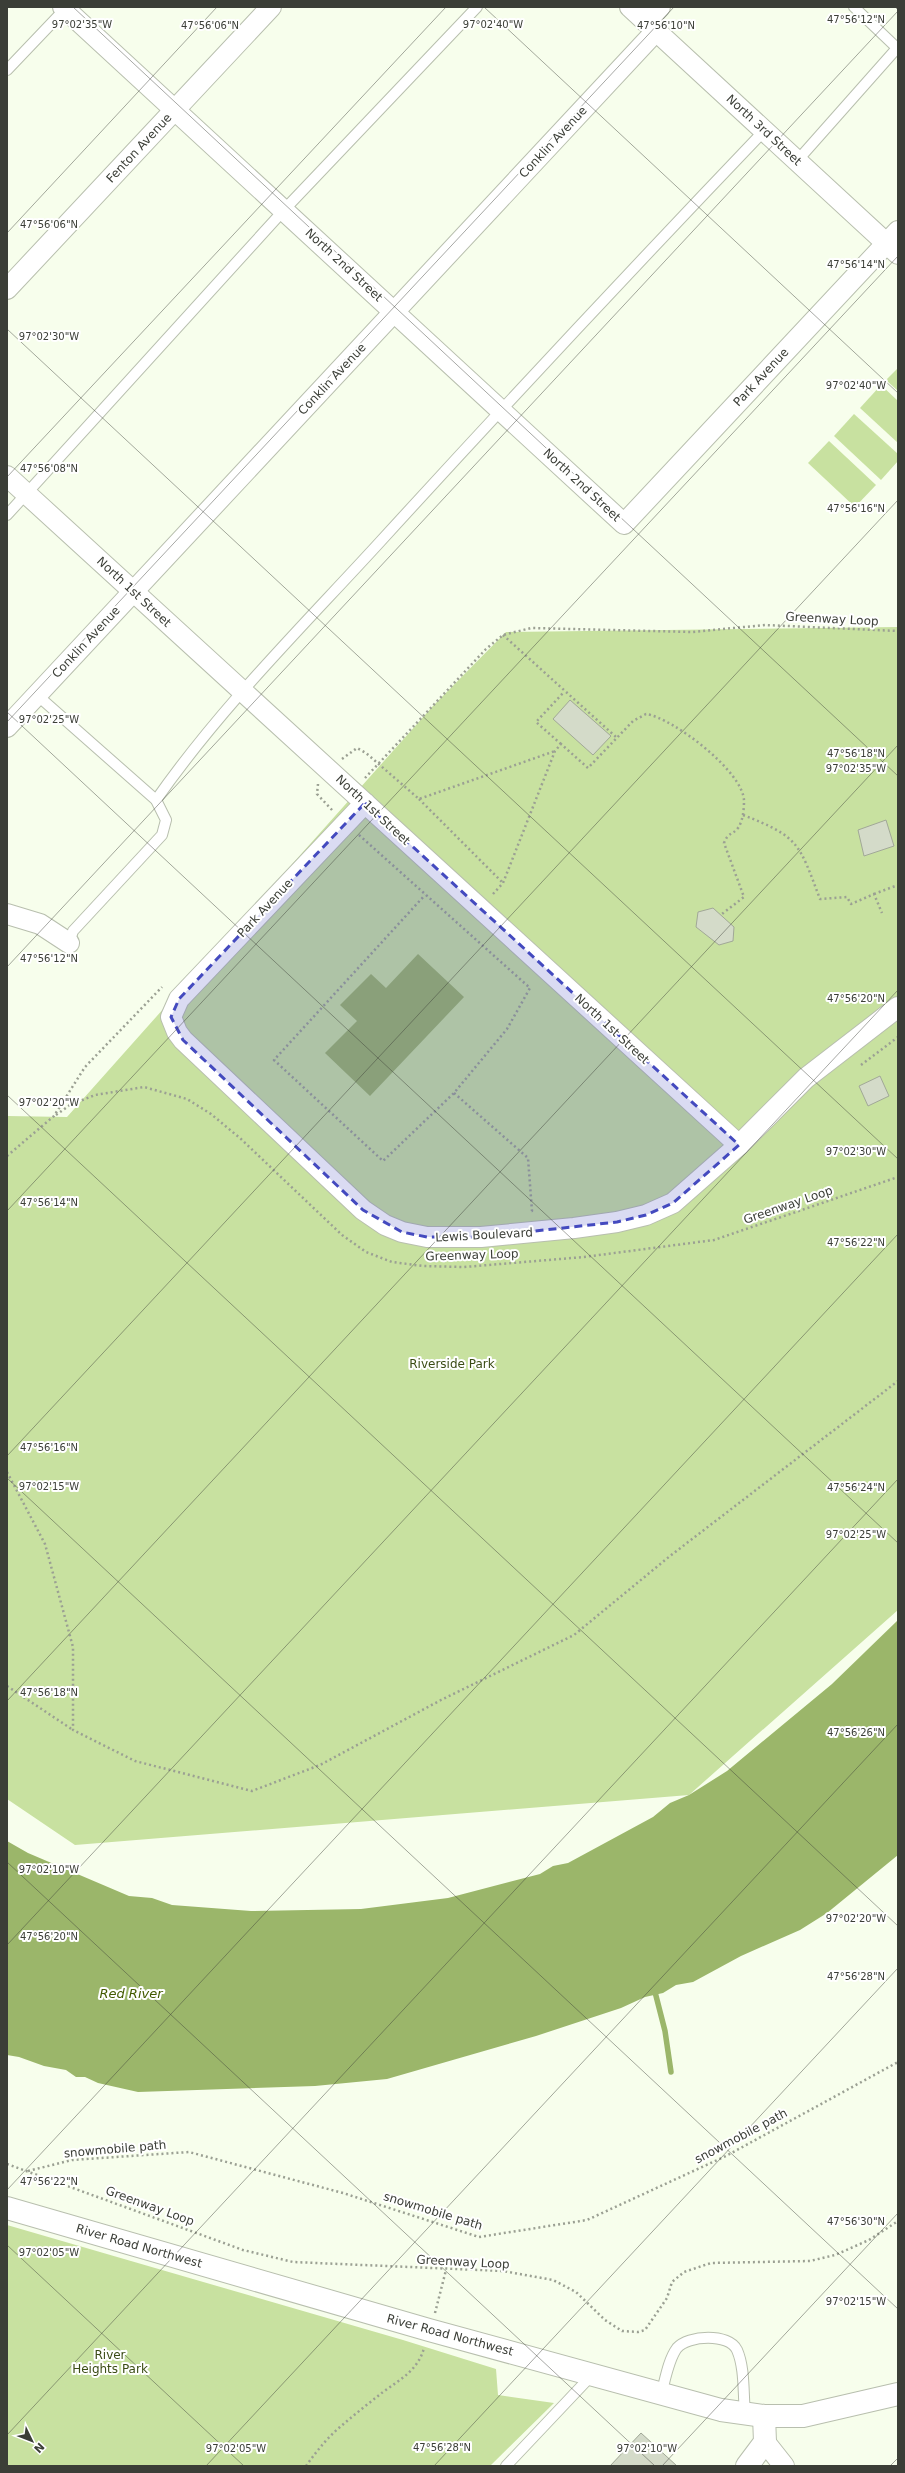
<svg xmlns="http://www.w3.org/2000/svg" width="905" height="2473" viewBox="0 0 905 2473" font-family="'DejaVu Sans',sans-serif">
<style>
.green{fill:#c8e1a0}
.water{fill:#9bb66a}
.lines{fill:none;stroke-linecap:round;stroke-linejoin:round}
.stream{stroke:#9bb66a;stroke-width:5.5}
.building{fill:#d4dbc9;stroke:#a1a897}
.service-casing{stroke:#b8bfae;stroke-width:12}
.minor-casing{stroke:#b8bfae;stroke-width:22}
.tertiary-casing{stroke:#b8bfae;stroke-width:24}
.path{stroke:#9ba093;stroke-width:2.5;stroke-dasharray:2 3;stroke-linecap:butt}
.service{stroke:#fff;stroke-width:10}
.minor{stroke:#fff;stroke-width:20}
.tertiary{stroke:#fff;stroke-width:22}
.marked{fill:#444abf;fill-opacity:0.2;stroke:#444abf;stroke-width:3;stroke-dasharray:8 5;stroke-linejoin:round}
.ticks{fill:none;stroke:#3b3e37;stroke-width:1;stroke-opacity:0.45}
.labels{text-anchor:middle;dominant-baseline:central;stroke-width:4;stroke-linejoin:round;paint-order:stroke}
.street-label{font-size:12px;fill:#3b3e37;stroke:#fff}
.park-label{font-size:12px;fill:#3b4c15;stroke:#fff}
.water-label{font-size:13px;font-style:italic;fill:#435b01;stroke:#fff}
.ticks-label{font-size:10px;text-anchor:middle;fill:#3b3e37;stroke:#fff;stroke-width:4;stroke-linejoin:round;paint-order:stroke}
</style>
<rect width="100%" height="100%" fill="#f7feec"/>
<g class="green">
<path d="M898,368V391L886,380Z"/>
<path d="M881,385L898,401V443L860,408Z"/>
<path d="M854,414L898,454V461L881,480L834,436Z"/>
<path d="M829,441L876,485L855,507L808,463Z"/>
<path d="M898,627V1610L689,1795L75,1845L7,1799V1116L67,1117L433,706L506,632Z"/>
<path d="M7,2225L403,2340L496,2369L498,2395L554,2403L490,2466H7Z"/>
</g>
<g class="water">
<path d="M418,954L464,997L370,1096L325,1053L357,1021L340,1005L371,974L386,988Z"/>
<path d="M898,1620V1855L827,1913L800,1930L741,1956L693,1982L676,1985L663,1993L645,1997L621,2008L536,2036L387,2079L315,2086L138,2092L98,2083L85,2077H76L66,2070L44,2066L19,2057L7,2055V1841L28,1853L129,1896L152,1898L172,1905L251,1911L361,1909L448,1898L540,1874L553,1866L568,1863L653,1817L670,1803L689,1795L727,1771L832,1684Z"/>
</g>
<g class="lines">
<path class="stream" d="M654,1988L665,2031L671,2072"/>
</g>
<g class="building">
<path d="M570,700L611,736L593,755L553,719Z"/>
<path d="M886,820L894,846L864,856L858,830Z"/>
<path d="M713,908L734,927L733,941L719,945L696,927L698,912Z"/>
<path d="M880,1076L889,1096L868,1106L859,1086Z"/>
<path d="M641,2433L677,2466H610Z"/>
</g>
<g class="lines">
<g class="service-casing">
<g id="service">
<path d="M854,7L897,48"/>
<path d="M7,70L67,7"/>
<path d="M797,161L898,47"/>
<path d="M7,515L284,210L477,7"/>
<path d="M37,695L156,800L166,820L162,835L73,931L69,943"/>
<path d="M156,800C221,707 303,626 379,543C506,404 634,267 764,131"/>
<path d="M661,2395C665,2381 668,2360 677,2348C688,2335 729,2333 737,2350C745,2368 743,2394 745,2413"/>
<path d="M506,2466L592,2375"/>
</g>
</g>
<g class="minor-casing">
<g id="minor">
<path d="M63,7L624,524L898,231"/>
<path d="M630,7L898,254"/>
<path d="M646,22L660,7"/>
<path d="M7,289L271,7"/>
<path d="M7,476L739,1145"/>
<path d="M7,727L656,31"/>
<path d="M365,803L179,999L171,1017L177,1032L183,1040L363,1210L385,1225L402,1232L427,1237H481L574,1228L617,1222L646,1215L673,1203L739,1145L806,1078L898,1007"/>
<path d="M7,914L40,924L69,943"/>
<path d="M765,2442L784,2466"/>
</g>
</g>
<g class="tertiary-casing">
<g id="tertiary">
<path d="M7,2208L429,2330L721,2410L764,2416H803L898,2394"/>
<path d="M747,2466L765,2442L764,2416"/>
</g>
</g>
<g class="path">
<path d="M503,635L616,737"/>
<path d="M561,744L536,722L564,692"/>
<path d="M342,759L357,748L366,753L419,799L555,751"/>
<path d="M365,778L486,649L503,635L531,628L692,632L765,625L898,631"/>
<path d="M318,784L317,794L333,811"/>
<path d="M419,799L503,883"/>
<path d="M743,815C800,837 799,844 820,899L847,897L851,904L874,894L882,913"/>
<path d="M359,835L530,988L507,1029L454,1093L383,1161L274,1060L425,895"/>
<path d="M493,894L503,883L555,751L561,744L588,768L633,721L646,714C673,718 744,772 744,801C744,809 743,821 738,828C733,835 728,832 724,843L744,897L722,914"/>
<path d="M874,894L898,885"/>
<path d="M861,1065L898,1037"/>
<path d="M454,1093L528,1158L532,1211H530"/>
<path d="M56,1115L70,1105L95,1095L144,1087L187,1099L211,1114L241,1139L342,1235L366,1252L392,1262L423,1266L464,1267L584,1257L714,1240L898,1177"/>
<path d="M7,1156L54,1116L85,1067L162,987"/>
<path d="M7,1472L45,1544L73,1647V1730L135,1761L252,1791L320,1765L441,1700L574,1635L670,1556L898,1381"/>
<path d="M7,1686L73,1730"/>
<path d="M7,2164L243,2250L293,2262L503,2271L553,2280L576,2292L605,2320L622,2331L638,2332L645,2330L667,2298L672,2282L684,2272L711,2263L810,2261L835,2255L869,2240L898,2221"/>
<path d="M28,2171L72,2160L189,2152L343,2193L479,2237L587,2220L726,2156L898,2062"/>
<path d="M435,2313L446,2270"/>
<path d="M306,2466C316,2452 327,2438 340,2427C354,2415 369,2403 383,2392C401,2379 418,2370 424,2348"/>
</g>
<use href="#service" class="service"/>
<use href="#minor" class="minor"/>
<use href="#tertiary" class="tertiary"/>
</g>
<path class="marked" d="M365,803L739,1145L673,1203L646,1215L617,1222L481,1237H427L402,1232L363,1210L183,1040L171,1017L179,999Z"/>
<path class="ticks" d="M73,7L898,776M484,7L898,393M895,7L898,10M7,233L217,7M7,329L898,1159M7,477L446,7M7,712L898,1543M7,722L674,7M7,967L898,11M7,1095L898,1926M7,1211L898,256M7,1456L898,500M7,1478L898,2309M7,1701L898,745M7,1862L655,2466M7,1945L898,990M7,2190L898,1234M7,2245L244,2466M7,2435L898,1479M206,2466L898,1724M434,2466L898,1968M662,2466L898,2213M890,2466L898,2458"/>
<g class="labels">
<g class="street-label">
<text transform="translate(764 130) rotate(43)">North 3rd Street</text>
<text transform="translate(553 142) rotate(-47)">Conklin Avenue</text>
<text transform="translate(139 148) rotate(-47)">Fenton Avenue</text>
<text transform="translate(344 265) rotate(43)">North 2nd Street</text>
<text transform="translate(761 377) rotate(-47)">Park Avenue</text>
<text transform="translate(332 379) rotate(-47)">Conklin Avenue</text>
<text transform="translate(582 485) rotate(43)">North 2nd Street</text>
<text transform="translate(134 592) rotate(43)">North 1st Street</text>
<text transform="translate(832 619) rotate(3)">Greenway Loop</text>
<text transform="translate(86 642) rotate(-47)">Conklin Avenue</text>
<text transform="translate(373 810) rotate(43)">North 1st Street</text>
<text transform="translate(265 908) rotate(-47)">Park Avenue</text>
<text transform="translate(612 1029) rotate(43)">North 1st Street</text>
<text transform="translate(788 1205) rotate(-19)">Greenway Loop</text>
<text transform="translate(484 1235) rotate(-3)">Lewis Boulevard</text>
<text transform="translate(472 1255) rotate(-2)">Greenway Loop</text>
<text transform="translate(741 2136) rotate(-28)">snowmobile path</text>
<text transform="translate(115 2149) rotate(-5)">snowmobile path</text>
<text transform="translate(150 2206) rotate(20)">Greenway Loop</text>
<text transform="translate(433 2211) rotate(17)">snowmobile path</text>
<text transform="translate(139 2246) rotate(16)">River Road Northwest</text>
<text transform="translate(463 2262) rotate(3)">Greenway Loop</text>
<text transform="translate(450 2335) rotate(15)">River Road Northwest</text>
</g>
<g class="park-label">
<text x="452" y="1364">Riverside Park</text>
<text x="110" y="2355">River<tspan x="110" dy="14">Heights Park</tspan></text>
</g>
<g class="water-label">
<text x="131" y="1993">Red River</text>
</g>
</g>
<g class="ticks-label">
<text x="856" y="23">47°56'12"N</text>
<text x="493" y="28">97°02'40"W</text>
<text x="82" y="28">97°02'35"W</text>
<text x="210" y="29">47°56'06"N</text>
<text x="666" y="29">47°56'10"N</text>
<text x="49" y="228">47°56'06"N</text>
<text x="856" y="268">47°56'14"N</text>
<text x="49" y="340">97°02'30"W</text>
<text x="856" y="389">97°02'40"W</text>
<text x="49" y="472">47°56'08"N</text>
<text x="856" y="512">47°56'16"N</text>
<text x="49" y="723">97°02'25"W</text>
<text x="856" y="757">47°56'18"N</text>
<text x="856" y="772">97°02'35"W</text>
<text x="49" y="962">47°56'12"N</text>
<text x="856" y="1002">47°56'20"N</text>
<text x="49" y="1106">97°02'20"W</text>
<text x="856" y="1155">97°02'30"W</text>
<text x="49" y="1206">47°56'14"N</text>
<text x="856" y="1246">47°56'22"N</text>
<text x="49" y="1451">47°56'16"N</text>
<text x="49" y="1490">97°02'15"W</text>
<text x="856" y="1491">47°56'24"N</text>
<text x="856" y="1538">97°02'25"W</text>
<text x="49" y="1696">47°56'18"N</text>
<text x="856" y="1736">47°56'26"N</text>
<text x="49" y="1873">97°02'10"W</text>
<text x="856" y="1922">97°02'20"W</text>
<text x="49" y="1940">47°56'20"N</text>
<text x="856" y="1980">47°56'28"N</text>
<text x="49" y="2185">47°56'22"N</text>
<text x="856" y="2225">47°56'30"N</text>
<text x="49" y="2256">97°02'05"W</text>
<text x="856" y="2305">97°02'15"W</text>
<text x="442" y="2451">47°56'28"N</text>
<text x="236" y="2452">97°02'05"W</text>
<text x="647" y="2452">97°02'10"W</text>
</g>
<rect width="905" height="2473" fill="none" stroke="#3b3e37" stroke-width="16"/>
<g transform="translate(32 2441) rotate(133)" stroke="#ffffff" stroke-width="3" paint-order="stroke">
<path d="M0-3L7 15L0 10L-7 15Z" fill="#3b3e37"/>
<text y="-6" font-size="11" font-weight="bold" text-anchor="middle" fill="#3b3e37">N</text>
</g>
</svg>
